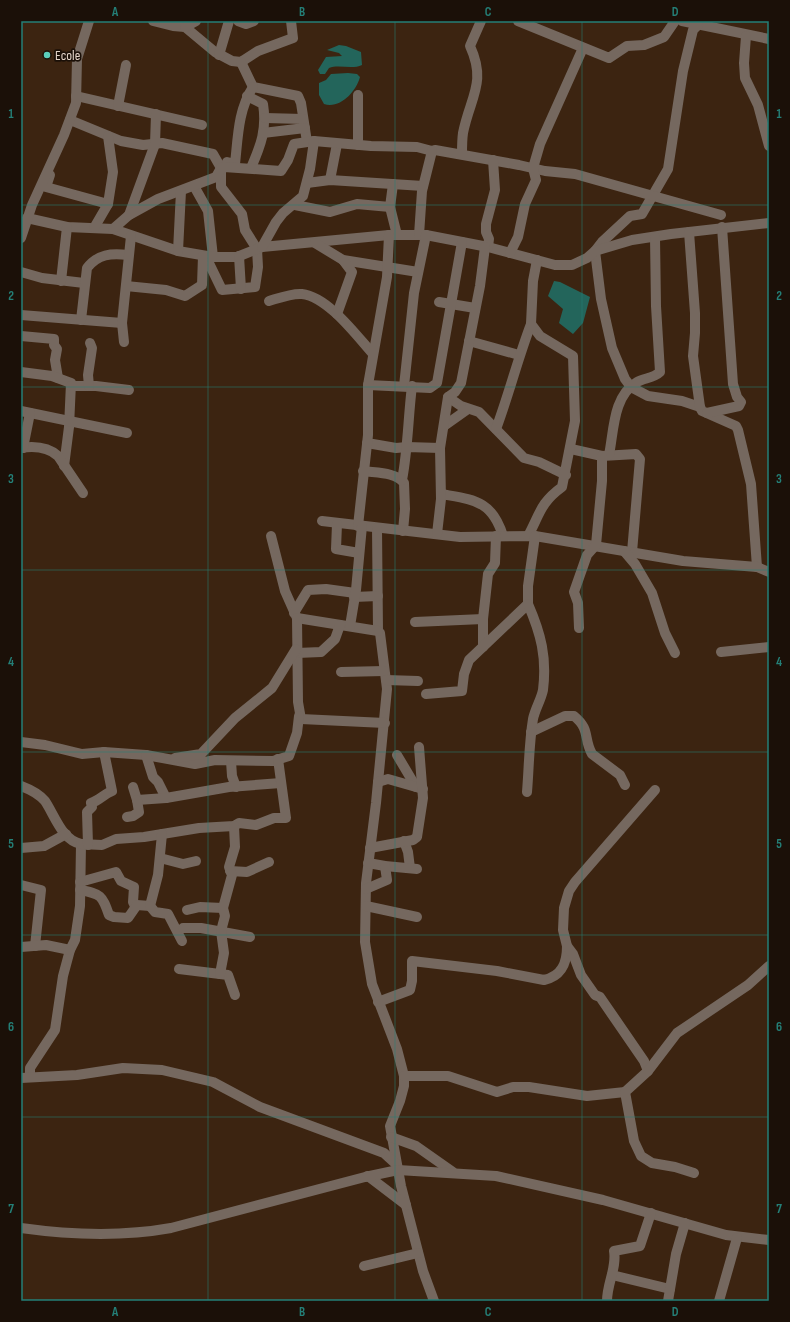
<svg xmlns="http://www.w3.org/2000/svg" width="790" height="1322" viewBox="0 0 790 1322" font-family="'Sofia Sans Condensed',sans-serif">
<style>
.water{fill:#23655b}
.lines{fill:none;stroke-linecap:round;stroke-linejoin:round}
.minor{stroke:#75685f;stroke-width:10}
.grid{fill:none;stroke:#247f77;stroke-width:1;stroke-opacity:0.55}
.poi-dot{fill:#5bcebb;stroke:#1b1008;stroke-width:1.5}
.labels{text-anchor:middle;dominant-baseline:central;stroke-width:3.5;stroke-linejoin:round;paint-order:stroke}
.poi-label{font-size:14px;fill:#e4d4c9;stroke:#1b1008;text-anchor:start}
.neatline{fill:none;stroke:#247f77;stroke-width:1.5}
.grid-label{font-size:13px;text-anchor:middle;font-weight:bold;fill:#247f77}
</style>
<rect width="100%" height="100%" fill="#3c2411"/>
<g class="water">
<path d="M339,45L346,46L361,52L362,65C352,70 339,64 329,68L325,74H320L318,70L326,57L342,56L339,53L327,50Z"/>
<path d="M348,73L357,74L360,77C356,92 340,109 324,104L319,95V83L326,80L331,74Z"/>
<path d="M554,281L560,282L590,297L583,323L573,334L559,323L563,309L548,296Z"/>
</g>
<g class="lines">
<g class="minor">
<path d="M153,21L173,26L185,27L215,52L232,61L241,62L258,51L293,38L291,21"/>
<path d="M238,21L246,24L254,21"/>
<path d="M518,21L609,58L627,46L644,45L664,37L675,21"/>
<path d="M682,21L769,39"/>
<path d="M698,25L693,30L683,71L668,169L642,214L630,216L602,242L595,251L601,299L612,348L625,379L631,387L648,396L682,401L700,407"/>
<path d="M185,27L196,21"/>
<path d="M746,36L744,63L745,78L758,105L769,146"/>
<path d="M219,55L229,21"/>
<path d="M241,62L253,87L298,96L301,103L307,142"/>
<path d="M358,95V145"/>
<path d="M76,96L202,125"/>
<path d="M247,96L263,104C267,129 261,145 251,168"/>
<path d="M118,106L126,65"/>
<path d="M265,118L303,119"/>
<path d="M70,120L121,141L143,145L162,143L213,154L221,168V187L242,214L245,230L257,249L258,267L255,287L222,290L206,257"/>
<path d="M263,133L305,128"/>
<path d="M462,154C462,147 462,140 463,133C470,97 487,83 470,46L481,21"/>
<path d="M227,162L235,164C238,137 238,110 253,87"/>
<path d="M50,175L46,187L108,204"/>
<path d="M330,180L337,144"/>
<path d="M307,183L330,180L423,186"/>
<path d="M393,184L390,207L397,235"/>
<path d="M194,186L208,211L213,257"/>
<path d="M295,205L330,212L357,204L390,207"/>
<path d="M129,215L155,144L156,114"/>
<path d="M27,218L67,227L113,229L178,251L213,257H237L262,247L389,235H426L488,247L555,265H572L587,258L595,251L632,240L671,234L769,223"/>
<path d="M94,228L108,204L113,172L108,136"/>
<path d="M113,229L129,215L158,199L216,177L221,168L224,167L281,171L288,160L294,144L314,141L371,146L417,147L432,151L435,150L519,165L545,171L575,174L721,215"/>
<path d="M689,232L695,313V333L693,356L700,407L702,411L736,426L738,430L751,484L757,567"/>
<path d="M419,235L422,191L432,151"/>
<path d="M21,238L32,205L64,135L76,103L77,59L89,21"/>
<path d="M315,243L343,260L418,272"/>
<path d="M262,247L276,222L283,213L303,196L310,169L314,141"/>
<path d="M488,247L489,239L486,232V224L495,190L493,160"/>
<path d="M178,251L181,191"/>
<path d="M510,253L518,237L525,204L536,180L533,168L540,144L583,48"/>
<path d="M239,256L241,289"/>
<path d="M21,272L42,278L84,283"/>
<path d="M61,281L67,227"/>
<path d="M126,286L166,290L185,296L202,285L203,256"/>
<path d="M269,301C279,298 292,293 302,294C328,297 356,335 373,354"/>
<path d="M439,302L475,308"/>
<path d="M337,314L352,272L343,260"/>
<path d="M21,315L122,323"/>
<path d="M81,320L87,268C98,254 111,253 128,255"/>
<path d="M21,336L54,339V345L57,349L55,360L58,378"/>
<path d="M469,341L519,355"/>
<path d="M124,342L122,323L131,236"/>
<path d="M21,372L52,376L71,383L69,427L64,466"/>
<path d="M368,385L430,388L437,383L462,242"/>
<path d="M71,386H96L129,390"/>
<path d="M89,386L88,375L92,348L90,343"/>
<path d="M404,386L414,293L426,235"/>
<path d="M448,397L461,406L479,412L524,458L539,462L566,475"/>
<path d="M21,411L127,433"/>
<path d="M707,413L739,406L741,402L737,397L733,384L722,227"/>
<path d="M444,426L468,409"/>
<path d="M496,429C509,394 518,358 531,324"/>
<path d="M367,443L396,448L407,447L440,448"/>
<path d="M21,448C34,446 48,447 58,456L83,493"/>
<path d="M23,448L30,413"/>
<path d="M571,449L602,456L636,454L640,459L632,552"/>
<path d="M609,455C614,430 613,396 637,382C644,378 654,378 660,372L656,306L655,237"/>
<path d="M363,471C376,473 396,472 404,483L405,509L403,531"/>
<path d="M402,480C408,449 408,418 412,386"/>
<path d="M441,494C474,500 492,500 503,536"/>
<path d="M322,521L460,537L535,536L683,561L757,567L769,572"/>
<path d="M337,524L336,549L359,553"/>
<path d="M358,526L368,435V385L387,277L389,235"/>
<path d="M377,528L378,631L380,633L387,689L376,803L366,883L365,942L372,984L397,1049L404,1076V1086L400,1101L390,1126L401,1186L423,1271L434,1301"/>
<path d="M437,534L441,499L440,448L448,397L455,392L461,383L480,286L485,247"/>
<path d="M271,536L285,591L297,618L378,631"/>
<path d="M528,536C540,514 540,503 562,487L575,421L573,356L540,336L531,324L533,281L537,260"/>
<path d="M624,551L635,564L652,593L665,633L675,653"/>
<path d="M354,597L378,596"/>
<path d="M294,613L308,590L326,589L355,593"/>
<path d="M297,618L298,702L301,719L385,723"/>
<path d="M415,622L483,619"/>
<path d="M350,626L356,590L362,526"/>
<path d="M579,628L578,603L574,592L587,555L596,545L602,481V456"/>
<path d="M483,647V619L488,574L495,563L496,536"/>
<path d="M721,652L769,647"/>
<path d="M297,653L321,652L335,639L340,625"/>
<path d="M341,672L384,671"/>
<path d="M386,680L418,681"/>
<path d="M426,694L462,691L464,674L469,660L528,604V586L535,536"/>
<path d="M531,732L565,716H574C591,730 583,738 592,754L620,775L625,785"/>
<path d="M21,742L45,745L82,754L104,752L146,755L195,764L215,760L273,761L289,756L297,733L299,716"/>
<path d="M146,755L153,777L158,782L166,798"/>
<path d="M397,755L416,787"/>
<path d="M175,758L201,754L235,718L272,688L296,649"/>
<path d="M231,761L232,776L236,787"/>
<path d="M378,782L388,779L423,789"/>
<path d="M21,786C29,789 39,794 45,801C55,816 62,840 81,844L80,906L75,940L70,950L63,976L55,1030L30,1068V1077"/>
<path d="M133,787L137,800L166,798L229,787L281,783"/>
<path d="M527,792C529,768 529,743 533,719C535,709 541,700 543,690C547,657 541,634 528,604"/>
<path d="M127,817L133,816L139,812L137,800"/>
<path d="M404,841L408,852L410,868"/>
<path d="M81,844L102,845L116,839L144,837L199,828L234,826L239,823L256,825L274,818H286L278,759"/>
<path d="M88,845L87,812L92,807L91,803C100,800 104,794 112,791L104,752"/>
<path d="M21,848L44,846L66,834"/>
<path d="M370,848L413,840L417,837L423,798L419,747"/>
<path d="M160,858L183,864L196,861"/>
<path d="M368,863L385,866L417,869"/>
<path d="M230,871L247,872L269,862"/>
<path d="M80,882L116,872L121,881L134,887L133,902L135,906"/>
<path d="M21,885L41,890L35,946"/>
<path d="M366,889L387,880L385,866"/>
<path d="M80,890C101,894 102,895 109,915L114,917L128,918L137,905L150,906L158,875L162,834"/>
<path d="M150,906L155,912L168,914L182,941"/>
<path d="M366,906L417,917"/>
<path d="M187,910L200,907L223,908"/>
<path d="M183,928H201L250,937"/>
<path d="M21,947L46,945L70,950"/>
<path d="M179,969L228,975L235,995"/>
<path d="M220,974L224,953L221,931L225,916L223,908L232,875L229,867L235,847L234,826"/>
<path d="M378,1002L410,990L412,981V961L497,971L544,980C562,976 567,963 567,946"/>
<path d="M648,1071L644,1061L600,997L595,995L581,975L573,954L567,946L563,930L564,908L569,891L575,882L655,790"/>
<path d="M404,1076H448L497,1092L513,1087H529L587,1096L625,1092"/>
<path d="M21,1078L77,1075L123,1068L162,1070L213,1082L260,1107L384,1153L396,1164"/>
<path d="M391,1137L416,1146L453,1172"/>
<path d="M694,1173L675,1167L652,1163L641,1156L634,1141L625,1092L648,1071L677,1033L748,985L769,966"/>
<path d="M368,1176L406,1205"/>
<path d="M21,1228C71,1235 121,1237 171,1228L365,1177L398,1170L496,1176L603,1200L726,1235L769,1240"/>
<path d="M364,1266L418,1253"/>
<path d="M612,1275L670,1289"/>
<path d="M607,1301C607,1283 617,1268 614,1251L640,1246L651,1213"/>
<path d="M668,1301L676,1254L685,1223"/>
<path d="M719,1301L737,1238"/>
</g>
</g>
<path class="grid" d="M208,21V1301M395,21V1301M582,21V1301M21,205H769M21,387H769M21,570H769M21,752H769M21,935H769M21,1117H769"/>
<circle class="poi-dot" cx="47" cy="55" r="4"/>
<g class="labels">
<g class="poi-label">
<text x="55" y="55">Ecole</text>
</g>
</g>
<rect width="790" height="1322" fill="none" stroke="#1b1008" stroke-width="44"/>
<rect x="22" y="22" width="746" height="1278" class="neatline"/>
<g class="grid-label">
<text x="115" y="16">A</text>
<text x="302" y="16">B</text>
<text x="488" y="16">C</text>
<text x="675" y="16">D</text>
<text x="11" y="118">1</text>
<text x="779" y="118">1</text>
<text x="11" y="300">2</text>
<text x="779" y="300">2</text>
<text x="11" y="483">3</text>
<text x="779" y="483">3</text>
<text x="11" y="666">4</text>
<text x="779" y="666">4</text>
<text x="11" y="848">5</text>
<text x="779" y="848">5</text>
<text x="11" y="1031">6</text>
<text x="779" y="1031">6</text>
<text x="11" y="1213">7</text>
<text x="779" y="1213">7</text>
<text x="115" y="1316">A</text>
<text x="302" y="1316">B</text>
<text x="488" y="1316">C</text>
<text x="675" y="1316">D</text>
</g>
</svg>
